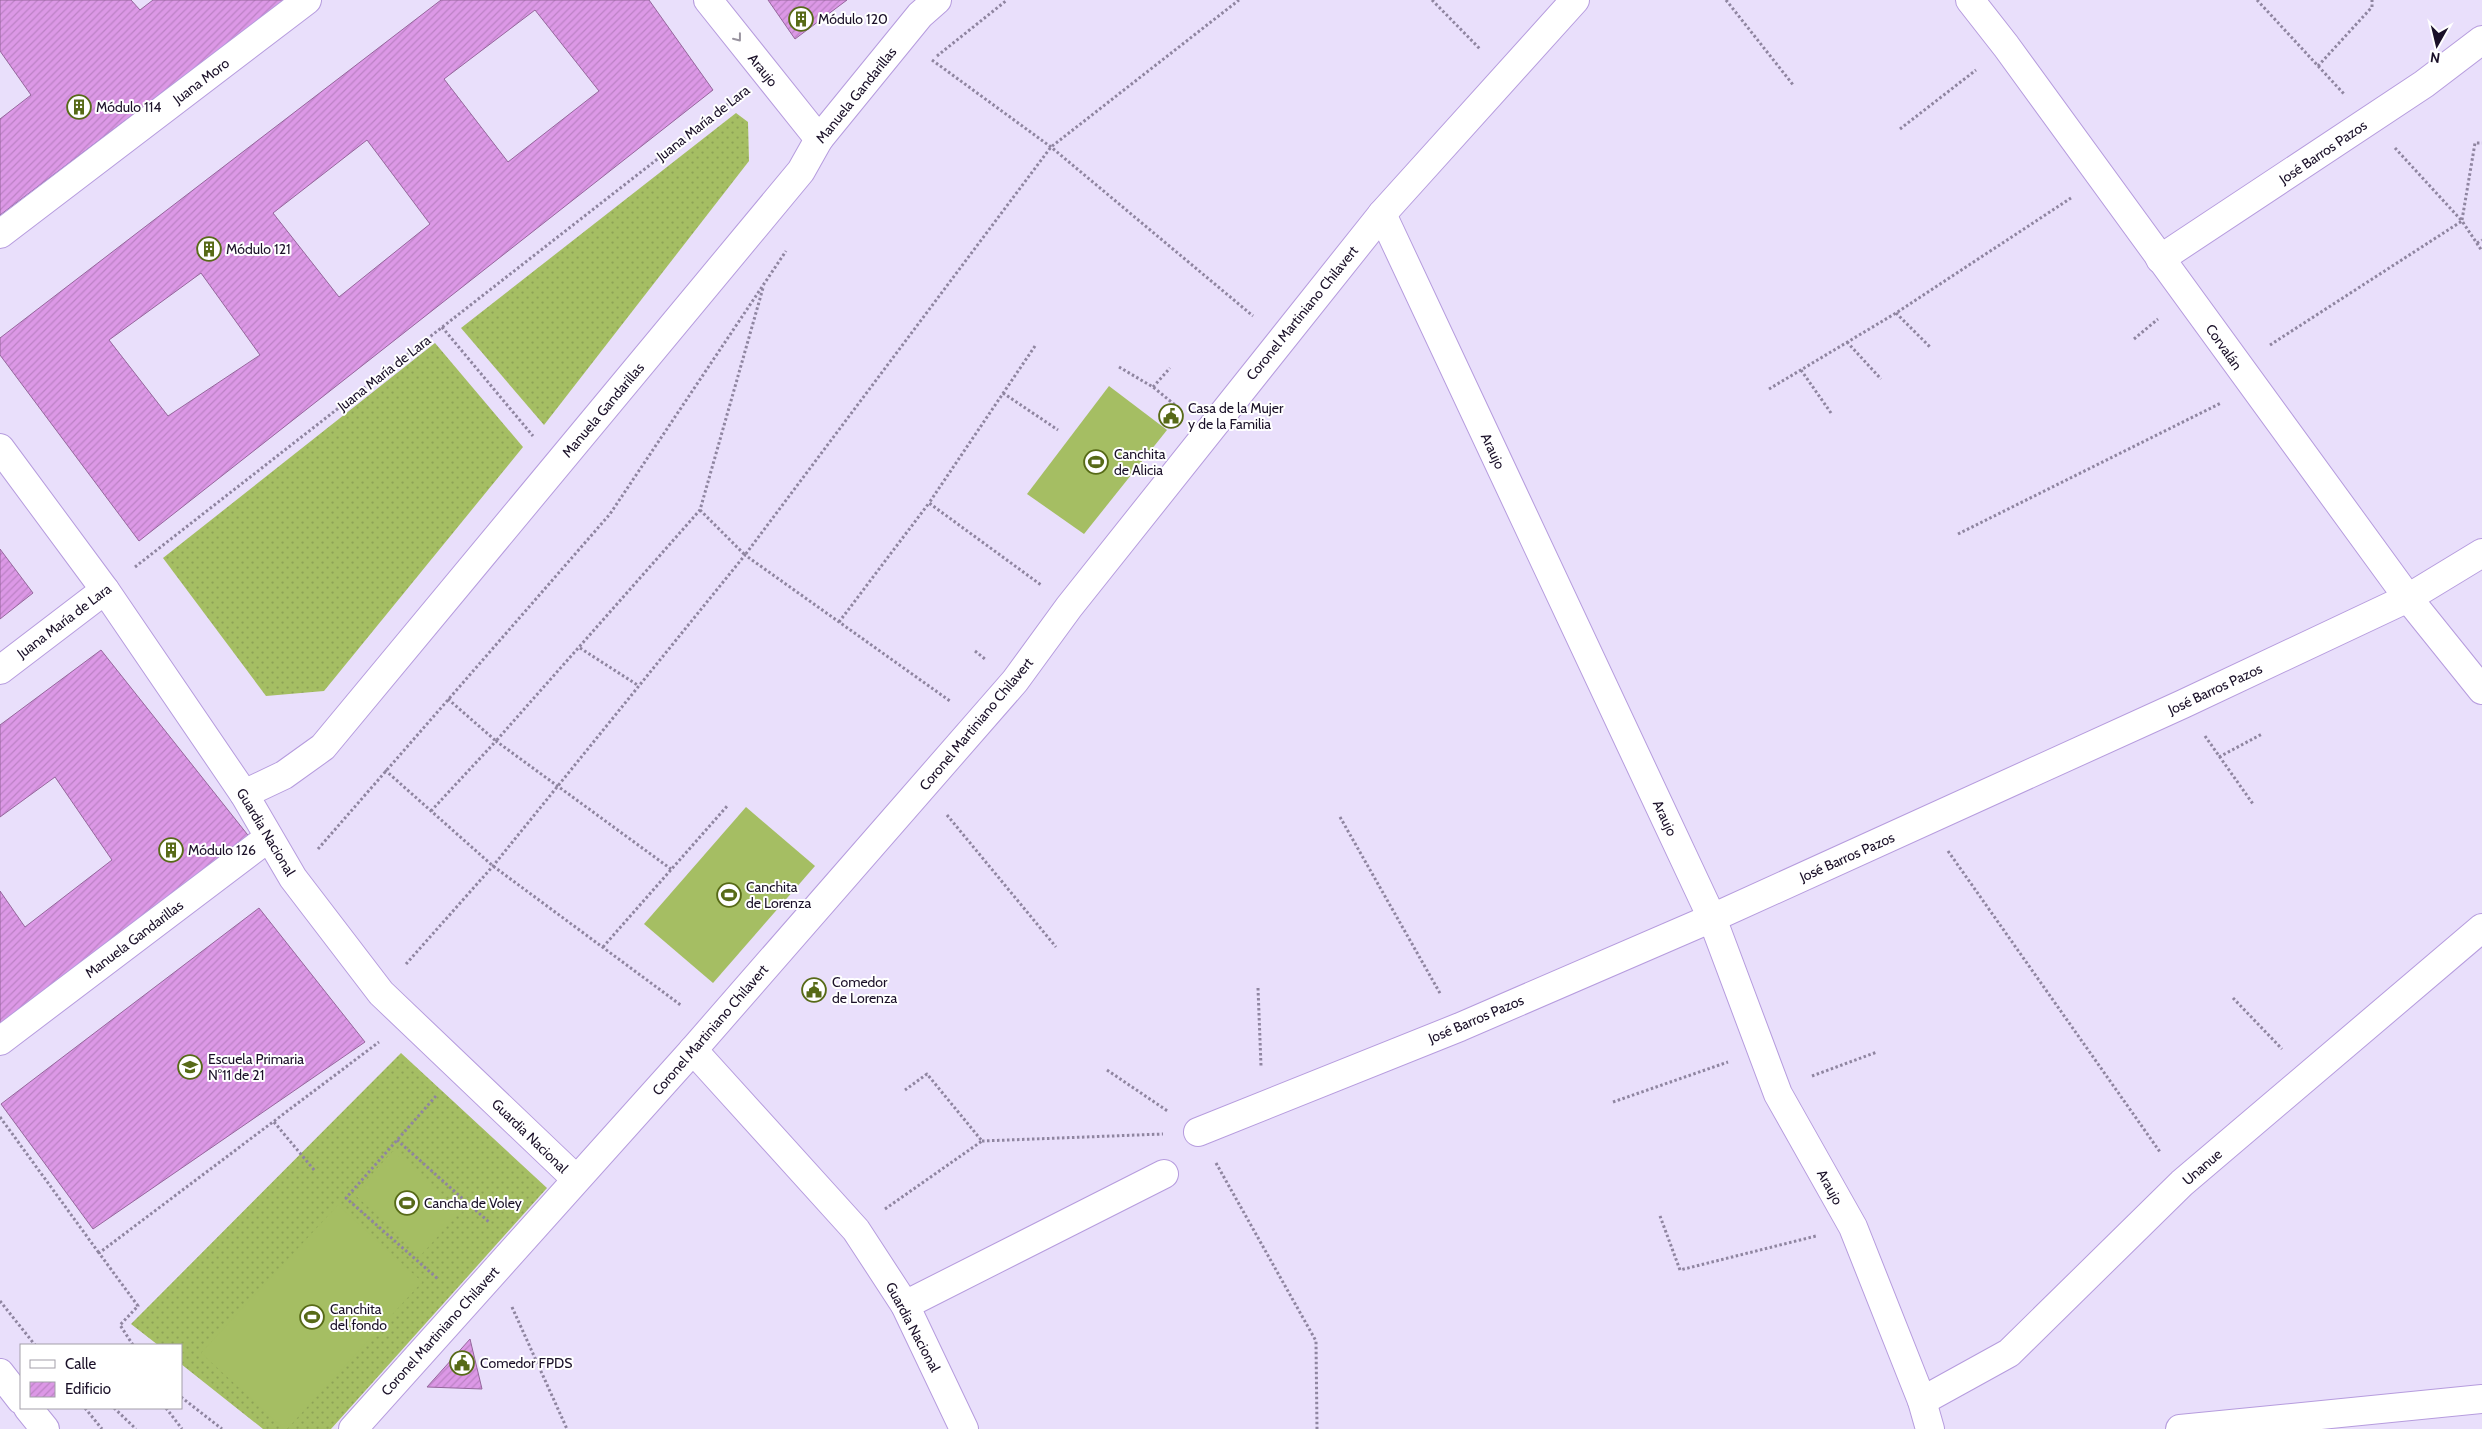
<svg xmlns="http://www.w3.org/2000/svg" width="2482" height="1429" viewBox="0 0 2482 1429" font-family="Cabin,sans-serif">
<style>
.grass{fill:url(#grass-dots)}
.pitch{fill:#a5be63}
.building{fill:url(#building-hatch);stroke:#95669c;fill-rule:evenodd}
.lines{fill:none;stroke-linecap:round;stroke-linejoin:round}
.minor-casing{stroke:#b69cde;stroke-width:30}
.secondary-casing{stroke:#b69cde;stroke-width:30}
.path{stroke:#8f85a0;stroke-width:3;stroke-dasharray:2.5 2.5;stroke-linecap:butt}
.minor{stroke:#fff;stroke-width:28}
.secondary{stroke:#fff;stroke-width:28}
.oneway{stroke:#98939e}
.labels{text-anchor:middle;dominant-baseline:central;stroke-width:4;stroke-linejoin:round;paint-order:stroke}
.poi-label{font-size:14px;fill:#1a1028;stroke:#fff;text-anchor:start}
.street-label{font-size:14px;fill:#1a1028;stroke:#fff}
</style>
<defs>
<pattern id="grass-dots" width="8" height="8" patternUnits="userSpaceOnUse" patternTransform="scale(1.25)"><rect width="8" height="8" fill="#a5be63"/><path d="M2 2h.1M6 6h.1" fill="none" stroke="#8da256" stroke-width="1.8" stroke-linecap="round"/></pattern>
<pattern id="building-hatch" width="6" height="6" patternUnits="userSpaceOnUse" patternTransform="scale(1.25)"><rect width="6" height="6" fill="#dc98e6"/><path d="M-1 1l2-2M0 6l6-6M5 7l2-2" fill="none" stroke="#bc82c5"/></pattern>
</defs>
<rect width="100%" height="100%" fill="#e9dffb"/>
<g class="grass">
<path d="M736,113L748,122L749,161L544,425L461,328Z"/>
<path d="M435,343L523,447L324,691L266,696L163,558Z"/>
<path d="M401,1053L547,1188L331,1429H263L181,1364V1345H158L131,1324Z"/>
</g>
<g class="pitch">
<path d="M1109,386L1167,430L1084,534L1027,494Z"/>
<path d="M746,807L815,866L713,983L644,924Z"/>
<path d="M393,1151L460,1212L421,1255L354,1194Z"/>
<path d="M338,1205L422,1282L287,1429H284L201,1353Z"/>
</g>
<g class="building">
<path d="M0,0H131L140,10L153,0H285L0,215V119L31,95L0,51Z"/>
<path d="M441,0H649L713,90L139,541L0,355V338ZM535,10L599,91L508,162L444,79ZM367,140L430,224L339,297L273,213ZM201,273L260,355L168,416L109,340Z"/>
<path d="M768,0H847L795,39Z"/>
<path d="M0,549L33,593L0,619Z"/>
<path d="M101,650L251,839L0,1031V891L25,927L112,860L55,777L0,817V725Z"/>
<path d="M259,908L365,1042L93,1229L1,1104Z"/>
<path d="M470,1339L482,1389L427,1387Z"/>
</g>
<g class="lines">
<g class="minor-casing">
<g id="minor">
<path d="M708,0L819,139"/>
<path d="M1970,0L2006,46L2408,598L2482,690"/>
<path d="M1382,214L1712,918L1778,1094L1853,1227L1922,1401L1930,1429"/>
<path d="M0,234L307,0"/>
<path d="M2160,259L2424,84L2482,40"/>
<path d="M0,448L105,590L244,794L293,878L381,993L576,1179"/>
<path d="M0,670L105,590"/>
<path d="M244,794L284,775L323,747L801,171L819,139L920,15L937,0"/>
<path d="M0,1041L268,838"/>
<path d="M693,1050L856,1230L905,1305L964,1429"/>
<path d="M1198,1132L1460,1027L1712,918L2183,704L2408,598L2482,553"/>
<path d="M905,1305L1164,1174"/>
<path d="M1922,1401L2009,1353L2182,1183L2482,928"/>
<path d="M353,1429L693,1050L1015,681L1069,607L1382,214L1575,0"/>
<path d="M2180,1429L2482,1399"/>
</g>
</g>
<g class="secondary-casing">
<g id="secondary">
<path d="M0,1373L21,1400"/>
<path d="M28,1408L45,1429"/>
</g>
</g>
<g class="path">
<path d="M1432,0L1480,49"/>
<path d="M1726,0L1794,86"/>
<path d="M2257,0L2344,94"/>
<path d="M937,56L1007,0"/>
<path d="M932,60L1051,147L1253,316"/>
<path d="M2318,66L2372,7V0"/>
<path d="M1900,129L1976,70"/>
<path d="M2395,148L2462,221"/>
<path d="M2462,220L2475,143H2482"/>
<path d="M2477,243L2482,240"/>
<path d="M1896,313L1931,348"/>
<path d="M442,327L533,436"/>
<path d="M2134,339L2158,319"/>
<path d="M1847,342L1881,379"/>
<path d="M2270,345L2462,221L2482,251"/>
<path d="M1035,346L929,503L1041,585"/>
<path d="M1119,367L1153,387L1180,409"/>
<path d="M1801,370L1831,413"/>
<path d="M1153,387L1170,368"/>
<path d="M1769,389L1896,313L2071,198"/>
<path d="M1003,393L1058,430"/>
<path d="M700,510L745,555L1051,147L1239,0"/>
<path d="M1958,534L2221,403"/>
<path d="M135,567L737,97"/>
<path d="M839,622L929,503"/>
<path d="M580,648L639,686"/>
<path d="M975,651L985,659"/>
<path d="M448,699L496,741L700,510L763,288"/>
<path d="M2205,736L2253,804"/>
<path d="M2219,757L2262,734"/>
<path d="M385,770L493,866L682,1006"/>
<path d="M431,811L496,741L671,869"/>
<path d="M947,815L1056,947"/>
<path d="M1340,817L1441,995"/>
<path d="M318,849L610,514L786,251"/>
<path d="M1948,851L2160,1152"/>
<path d="M603,947L728,805"/>
<path d="M406,964L493,866L745,555L950,701"/>
<path d="M1258,988L1261,1066"/>
<path d="M2233,998L2282,1049"/>
<path d="M1107,1070L1169,1112"/>
<path d="M1812,1076L1877,1052"/>
<path d="M436,1096L346,1198L438,1279"/>
<path d="M1613,1102L1728,1062"/>
<path d="M0,1117L99,1253"/>
<path d="M274,1122L315,1171"/>
<path d="M397,1140L490,1223"/>
<path d="M982,1141L1163,1134"/>
<path d="M1216,1163L1316,1341L1317,1429"/>
<path d="M885,1209L982,1141L927,1074L905,1090"/>
<path d="M1660,1216L1680,1270L1816,1236"/>
<path d="M0,1301L35,1345"/>
<path d="M512,1307L567,1429"/>
<path d="M133,1345L120,1325L138,1306L99,1253L379,1042"/>
<path d="M181,1397L222,1429"/>
<path d="M85,1408L102,1429"/>
<path d="M114,1408L136,1429"/>
<path d="M166,1408L182,1429"/>
</g>
<use href="#minor" class="minor"/>
<use href="#secondary" class="secondary"/>
</g>
<defs><path id="oneway-chevron" d="M-2-3.5L2.5 0L-2 3.5" fill="none" stroke-width="1.6" stroke-linecap="round" stroke-linejoin="round" transform="scale(1.25)"/></defs>
<use class="oneway" href="#oneway-chevron" transform="translate(738 38) rotate(52)"/>
<defs>
<g id="building-ring" transform="scale(1.25)"><circle r="9.5" fill="#fff" stroke="#576a17" stroke-width="1.5"/><path d="M-4-6H4V6H1V3H-1V6H-4ZM-2.5-4.3h1.7v1.8h-1.7ZM.8-4.3h1.7v1.8H.8ZM-2.5-1h1.7V.8h-1.7ZM.8-1h1.7V.8H.8Z" fill="#576a17"/></g>
<g id="civic-ring" transform="scale(1.25)"><circle r="9.5" fill="#fff" stroke="#576a17" stroke-width="1.5"/><path d="M-.6-6.5H3V-4.5H.6V-3L4-1V1h2V6H-6V1h2V-1L-.6-3ZM-1.2 2.5V6h2.4V2.5Z" fill="#576a17"/></g>
<g id="stadium-ring" transform="scale(1.25)"><circle r="9.5" fill="#fff" stroke="#576a17" stroke-width="1.5"/><path d="M0-5a6.5 5 0 1 0 0 10a6.5 5 0 1 0 0-10ZM-3.5-1.8h7v3.6h-7Z" fill="#576a17"/></g>
<g id="school-ring" transform="scale(1.25)"><circle r="9.5" fill="#fff" stroke="#576a17" stroke-width="1.5"/><path d="M0-5L7-2L0 1L-7-2ZM-4 1L0 2.5L4 1V4Q0 6-4 4Z" fill="#576a17"/></g>
</defs>
<g fill-rule="evenodd">
<use href="#building-ring" x="801" y="19"/>
<use href="#building-ring" x="79" y="107"/>
<use href="#building-ring" x="209" y="249"/>
<use href="#civic-ring" x="1171" y="416"/>
<use href="#stadium-ring" x="1096" y="462"/>
<use href="#building-ring" x="171" y="850"/>
<use href="#stadium-ring" x="729" y="895"/>
<use href="#civic-ring" x="814" y="990"/>
<use href="#school-ring" x="190" y="1067"/>
<use href="#stadium-ring" x="407" y="1203"/>
<use href="#stadium-ring" x="312" y="1317"/>
<use href="#civic-ring" x="462" y="1363"/>
</g>
<g class="labels">
<g class="poi-label">
<text x="818" y="19">Módulo 120</text>
<text x="96" y="107">Módulo 114</text>
<text x="226" y="249">Módulo 121</text>
<text x="1188" y="408">Casa de la Mujer<tspan x="1188" dy="16">y de la Familia</tspan></text>
<text x="1114" y="454">Canchita<tspan x="1114" dy="16">de Alicia</tspan></text>
<text x="188" y="850">Módulo 126</text>
<text x="746" y="887">Canchita<tspan x="746" dy="16">de Lorenza</tspan></text>
<text x="832" y="982">Comedor<tspan x="832" dy="16">de Lorenza</tspan></text>
<text x="208" y="1059">Escuela Primaria<tspan x="208" dy="16">N°11 de 21</tspan></text>
<text x="424" y="1203">Cancha de Voley</text>
<text x="330" y="1309">Canchita<tspan x="330" dy="16">del fondo</tspan></text>
<text x="480" y="1363">Comedor FPDS</text>
</g>
<g class="street-label">
<text transform="translate(763 70) rotate(51)">Araujo</text>
<text transform="translate(201 81) rotate(-37)">Juana Moro</text>
<text transform="translate(856 95) rotate(-51)">Manuela Gandarillas</text>
<text transform="translate(703 123) rotate(-38)">Juana María de Lara</text>
<text transform="translate(2323 152) rotate(-34)">José Barros Pazos</text>
<text transform="translate(1302 313) rotate(-51)">Coronel Martiniano Chilavert</text>
<text transform="translate(2224 347) rotate(55)">Corvalán</text>
<text transform="translate(384 373) rotate(-38)">Juana María de Lara</text>
<text transform="translate(603 410) rotate(-50)">Manuela Gandarillas</text>
<text transform="translate(1493 451) rotate(65)">Araujo</text>
<text transform="translate(64 621) rotate(-37)">Juana María de Lara</text>
<text transform="translate(2215 689) rotate(-25)">José Barros Pazos</text>
<text transform="translate(976 724) rotate(-50)">Coronel Martiniano Chilavert</text>
<text transform="translate(1665 818) rotate(65)">Araujo</text>
<text transform="translate(266 832) rotate(59)">Guardia Nacional</text>
<text transform="translate(1847 857) rotate(-24)">José Barros Pazos</text>
<text transform="translate(134 939) rotate(-37)">Manuela Gandarillas</text>
<text transform="translate(1476 1019) rotate(-23)">José Barros Pazos</text>
<text transform="translate(710 1030) rotate(-49)">Coronel Martiniano Chilavert</text>
<text transform="translate(530 1136) rotate(44)">Guardia Nacional</text>
<text transform="translate(2202 1167) rotate(-41)">Unanue</text>
<text transform="translate(1830 1187) rotate(61)">Araujo</text>
<text transform="translate(913 1327) rotate(62)">Guardia Nacional</text>
<text transform="translate(440 1331) rotate(-48)">Coronel Martiniano Chilavert</text>
</g>
</g>
<rect x="20" y="1344" width="162" height="65" fill="#ffffff" stroke="#a39fa9"/>
<rect x="30" y="1360" width="25" height="8" fill="#ffffff" stroke="#a39fa9"/>
<text x="65" y="1369" font-size="15" fill="#1a1028">Calle</text>
<rect x="30" y="1382" width="25" height="15" fill="url(#building-hatch)" stroke="#a39fa9"/>
<text x="65" y="1394" font-size="15" fill="#1a1028">Edificio</text>
<g transform="translate(2437 45) rotate(188)" stroke="#ffffff" stroke-width="4" paint-order="stroke">
<path d="M0-4L9 19L0 12L-9 19Z" fill="#1a1028"/>
<text y="-8" font-size="14" font-weight="bold" text-anchor="middle" fill="#1a1028">N</text>
</g>
</svg>
